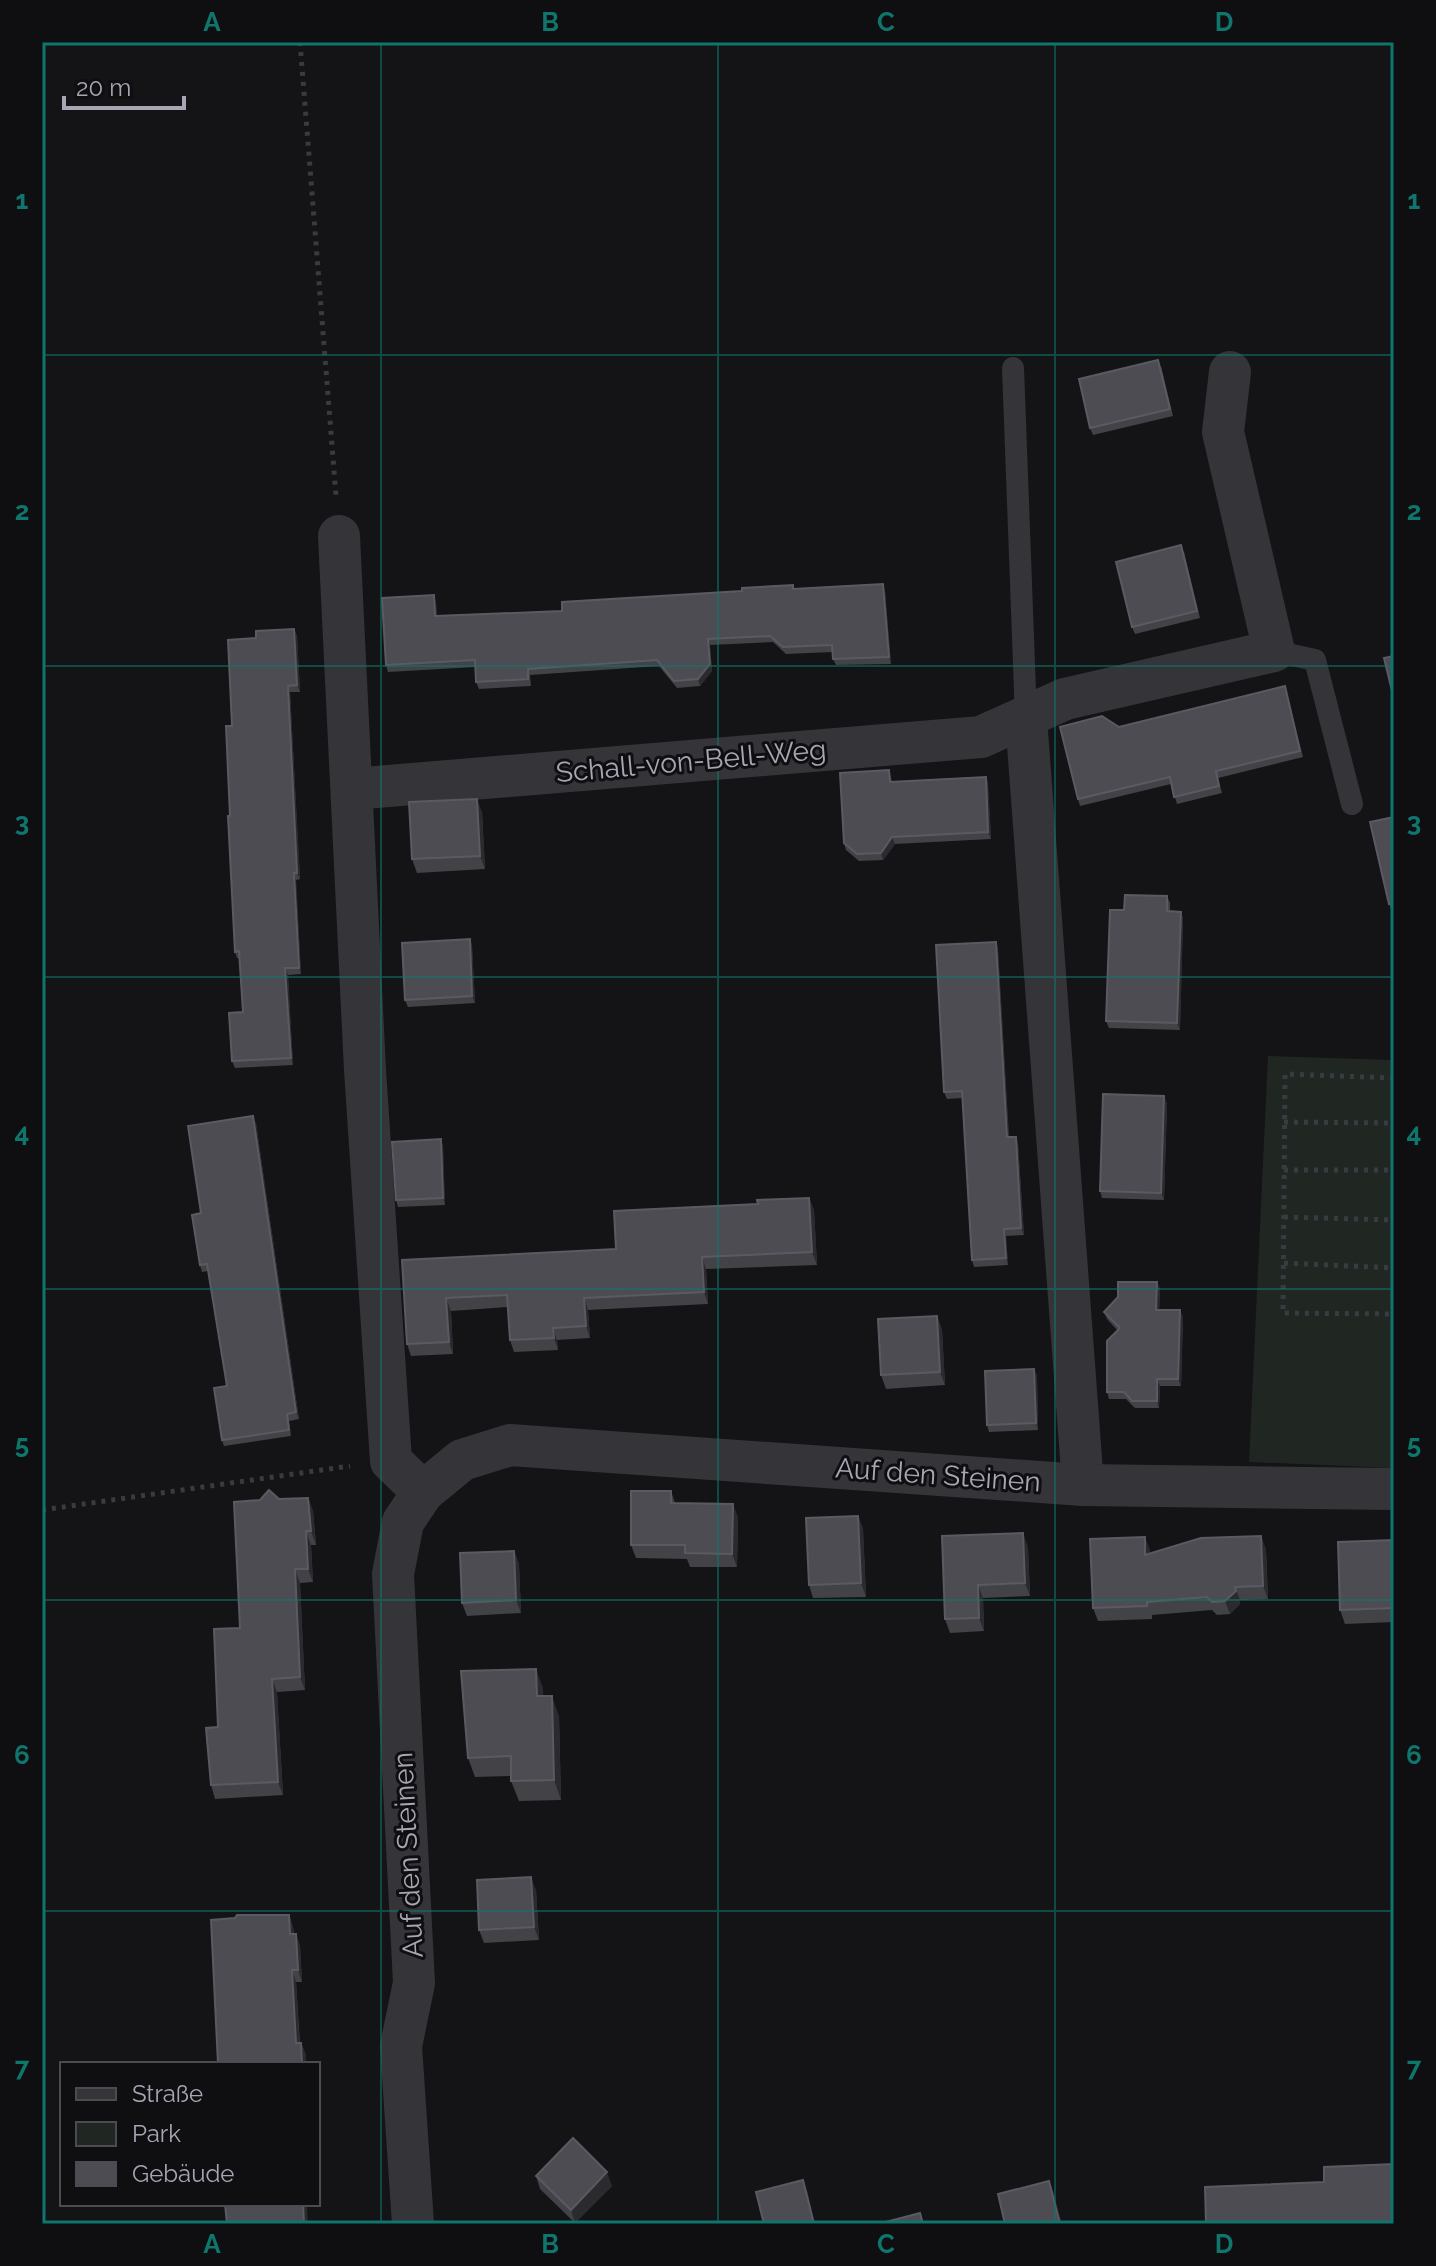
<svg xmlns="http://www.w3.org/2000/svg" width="1436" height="2266" viewBox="0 0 1436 2266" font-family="Raleway,sans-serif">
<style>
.green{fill:#202722}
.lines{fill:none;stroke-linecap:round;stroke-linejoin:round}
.path{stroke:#3a3b40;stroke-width:5;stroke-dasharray:4 6;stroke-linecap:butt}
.service{stroke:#353439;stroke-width:22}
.minor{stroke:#353439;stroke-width:42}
.wall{fill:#424247}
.shaded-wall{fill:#2b2a2e}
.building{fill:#4d4c53;stroke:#5b5a62;stroke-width:2}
.grid{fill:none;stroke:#0f766e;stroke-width:2;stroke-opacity:0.55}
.labels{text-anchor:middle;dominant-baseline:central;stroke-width:6;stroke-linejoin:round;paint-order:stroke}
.street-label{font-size:28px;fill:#a6a6b4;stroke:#0f0e10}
.neatline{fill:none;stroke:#0f766e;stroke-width:3}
.grid-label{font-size:26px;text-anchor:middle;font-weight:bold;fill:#0f766e}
</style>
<rect width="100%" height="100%" fill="#141315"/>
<path class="green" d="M1268,1056L1394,1060V1468L1249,1462Z"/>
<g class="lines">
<g class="path">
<path d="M300,42L336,496"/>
<path d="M1394,1078L1285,1074L1283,1313L1394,1314"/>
<path d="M1284,1122L1394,1123"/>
<path d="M1284,1170H1394"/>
<path d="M1284,1217L1394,1220"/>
<path d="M1284,1263L1394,1268"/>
<path d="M42,1510L350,1466"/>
</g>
<g class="service">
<path d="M1013,368L1026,718"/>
<path d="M1274,651L1315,660L1352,804"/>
</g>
<g class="minor">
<path d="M339,536L365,1070L391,1461L423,1492"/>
<path d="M1026,718L1083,1485"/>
<path d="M352,789L981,737L1065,699L1274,651L1223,432L1230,372"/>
<path d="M413,2224L401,2046L414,1983L393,1574L403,1522L423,1492L462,1460L510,1445L1083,1485L1394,1489"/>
</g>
</g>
<g class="wall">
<path d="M1161,366L1173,416L1093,435L1090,428Z"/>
<path d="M1184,552L1200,618L1135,634L1132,627Z"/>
<path d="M793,585L794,589L885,591L891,664L836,665L833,659V652L786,654L773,642L710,645L712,671L700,686L677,688L659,666L530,675L531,686L479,689L476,682V667L388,672L386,665L436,602L437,616L562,611Z"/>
<path d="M294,629L297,636L300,692H290L300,879L296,880L301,974L288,975L293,1065L235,1068L232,1061L243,1012L239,958H237L235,952L230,816L256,638Z"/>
<path d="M1287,693L1303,757L1218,778L1222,793L1177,804L1171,784L1080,806L1078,799L1119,727Z"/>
<path d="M889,770L892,782L986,777L988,784L991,839L895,844L883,860L859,861L846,850L844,843Z"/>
<path d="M482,812L485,869L417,873L412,859Z"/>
<path d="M1394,817V917L1389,904Z"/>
<path d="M1167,896L1170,903V911L1181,912L1183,919L1180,1030L1109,1028L1106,1021L1124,910Z"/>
<path d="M470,939L472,946L475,1003L408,1007L405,1000Z"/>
<path d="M996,942L998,949L1009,1137L1018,1143L1024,1235L1006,1236L1008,1265L974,1267L972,1260L963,1098L947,1099L944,1092Z"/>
<path d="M1167,1103L1164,1200L1102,1198L1100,1191Z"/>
<path d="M256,1123L299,1419L289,1421L291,1436L224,1446L222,1440L227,1386L208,1271L202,1272L200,1265L201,1213Z"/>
<path d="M443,1146L445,1205L398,1207L396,1200Z"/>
<path d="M809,1198L814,1210L817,1265L706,1269L708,1304L588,1310L590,1338L557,1340L558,1350L514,1352L510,1340L508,1307L451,1311L453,1354L411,1356L407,1344L402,1260L616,1249L758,1204Z"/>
<path d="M1157,1282L1160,1289L1159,1310L1183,1317L1181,1386H1160L1159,1408H1135L1126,1399H1109L1107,1392L1118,1331L1107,1319L1104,1312Z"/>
<path d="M937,1316L942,1330L945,1385L886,1389L881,1375Z"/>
<path d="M1034,1369L1037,1376L1038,1430L989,1432L987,1425Z"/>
<path d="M671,1491L675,1503L738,1517L737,1567H690L687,1559L636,1558L631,1545Z"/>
<path d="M308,1498L313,1511L316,1545H311L313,1582L300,1583L305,1690L277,1692L283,1795L215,1799L211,1785L218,1727L240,1628L279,1499Z"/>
<path d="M858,1516L863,1529L866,1597L813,1598L809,1585Z"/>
<path d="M942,1536L1028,1547L1030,1596L983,1598L984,1631L950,1633L945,1619Z"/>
<path d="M1261,1536L1266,1550L1268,1599L1240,1600V1604L1230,1614L1217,1615L1212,1610L1152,1615V1619L1098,1621L1093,1608L1145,1537L1150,1553Z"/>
<path d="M1394,1540V1622L1345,1624L1340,1610Z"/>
<path d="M514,1551L519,1564L521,1613L467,1616L462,1603Z"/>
<path d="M543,1688V1696L559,1716L561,1800L519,1801L511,1781V1776L475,1777L468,1758Z"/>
<path d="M536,1890L539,1940L484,1943L479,1930Z"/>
<path d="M237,1915H289L293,1927L294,1934H296L300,1946L302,1982H296L300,2043H301L306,2055V2064H218L211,1920L235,1918Z"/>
<path d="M536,2176L612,2186L575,2223L540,2189Z"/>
</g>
<g class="shaded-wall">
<path d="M883,584L885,591L891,664L889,657Z"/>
<path d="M434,595L436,602L437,623L435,616Z"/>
<path d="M294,629L297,636L300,692L297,685Z"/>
<path d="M708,639L710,645L712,671L700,686L698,679Z"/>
<path d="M288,686L290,692L300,879L297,873Z"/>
<path d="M986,777L988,784L991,839L988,832Z"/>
<path d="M477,799L482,812L485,869L480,856Z"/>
<path d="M892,837L895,844L883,860L881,853Z"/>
<path d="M294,873L296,880L301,974L299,968Z"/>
<path d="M1181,912L1183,919L1180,1030L1177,1023Z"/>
<path d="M470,939L472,946L475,1003L472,996Z"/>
<path d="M996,942L998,949L1009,1144L1007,1137Z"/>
<path d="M285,968L288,975L293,1065L291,1058Z"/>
<path d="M1164,1096L1167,1103L1164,1200L1161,1193Z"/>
<path d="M253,1116L256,1123L299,1419L296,1412Z"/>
<path d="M1016,1137L1018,1143L1024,1235L1021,1228Z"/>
<path d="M441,1139L443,1146L445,1205L443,1198Z"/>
<path d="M809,1198L814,1210L817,1265L812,1252Z"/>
<path d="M1004,1229L1006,1236L1008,1265L1006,1258Z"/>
<path d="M702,1257L706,1269L708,1304L704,1292Z"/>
<path d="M1157,1282L1160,1289L1159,1316L1156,1310Z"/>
<path d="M446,1298L451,1311L453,1354L449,1342Z"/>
<path d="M584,1298L588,1310L590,1338L586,1326Z"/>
<path d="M1180,1310L1183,1317L1181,1386L1178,1379Z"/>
<path d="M937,1316L942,1330L945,1385L940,1372Z"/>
<path d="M553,1328L557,1340L558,1350L554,1338Z"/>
<path d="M1034,1369L1037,1376L1038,1430L1036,1423Z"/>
<path d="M1157,1379L1160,1386L1159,1408L1157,1401Z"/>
<path d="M308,1498L313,1511L316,1545L311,1531Z"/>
<path d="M733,1504L738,1517L737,1567L732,1554Z"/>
<path d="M858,1516L863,1529L866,1597L861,1583Z"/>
<path d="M306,1531L311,1545L313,1582L308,1569Z"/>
<path d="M1023,1533L1028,1547L1030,1596L1025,1583Z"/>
<path d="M1261,1536L1266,1550L1268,1599L1263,1586Z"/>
<path d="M1145,1537L1150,1550V1568L1145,1555Z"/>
<path d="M514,1551L519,1564L521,1613L516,1600Z"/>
<path d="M295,1569L300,1583L305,1690L300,1677Z"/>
<path d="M978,1585L983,1598L984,1631L979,1618Z"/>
<path d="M1235,1587L1240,1600V1604L1230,1614L1225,1601Z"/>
<path d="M536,1669L543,1688L544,1716L537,1696Z"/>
<path d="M272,1679L277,1692L283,1795L278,1782Z"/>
<path d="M552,1696L559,1716L561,1800L554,1780Z"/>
<path d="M531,1877L536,1890L539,1940L534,1927Z"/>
<path d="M289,1915L293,1927L294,1946L290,1934Z"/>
<path d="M296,1934L300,1946L302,1982L298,1970Z"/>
<path d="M292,1970L296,1982L300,2055L296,2043Z"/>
<path d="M301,2043L306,2055V2064H302Z"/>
<path d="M607,2172L612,2186L575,2223L571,2210Z"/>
<path d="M803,2180L808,2194L815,2224H814Z"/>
<path d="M1049,2181L1054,2194L1062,2224H1060Z"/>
<path d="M303,2204H307L308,2224H304Z"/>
</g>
<g class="building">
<path d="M1158,360L1170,409L1090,428L1079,379Z"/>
<path d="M1181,545L1197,611L1132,627L1116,562Z"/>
<path d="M883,584L889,657L833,659L832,645L783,647L770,636L708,639L710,664L698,679L674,681L657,660L528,669V679L476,682L475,660L386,665L382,598L434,595L435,616L562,611V602L742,591V588L793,585V589Z"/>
<path d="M294,629L297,685L288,686L297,873H294L299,968H285L291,1058L232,1061L229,1013L243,1012L239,951L235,952L228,816H230L226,726H232L228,640L256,638V631Z"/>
<path d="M1394,656V699L1384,658Z"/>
<path d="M1285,686L1300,751L1216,771L1219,786L1174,797L1170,777L1078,799L1060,727L1102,716L1119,727Z"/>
<path d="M889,770L890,782L986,777L988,832L892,837L881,853L857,854L844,843L840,773Z"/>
<path d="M477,799L480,856L412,859L409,802Z"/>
<path d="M1394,817V903L1389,904L1370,822Z"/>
<path d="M1125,895L1167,896V911L1181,912L1177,1023L1106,1021L1110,910H1124Z"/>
<path d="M470,939L472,996L405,1000L402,943Z"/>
<path d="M996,942L1007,1137H1016L1021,1228L1004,1229L1006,1258L972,1260L962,1091L944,1092L936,945Z"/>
<path d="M1103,1094L1164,1096L1161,1193L1100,1191Z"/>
<path d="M253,1116L296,1412L287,1414L289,1430L222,1440L214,1388L227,1386L207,1264L200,1265L192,1215L201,1213L188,1126Z"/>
<path d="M441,1139L443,1198L396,1200L392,1142Z"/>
<path d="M809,1198L812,1252L702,1257L704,1292L584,1298L586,1326L553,1328L554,1338L510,1340L507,1295L446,1298L449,1342L407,1344L402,1260L616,1249L614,1211L758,1204L757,1200Z"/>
<path d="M1118,1282H1157L1156,1310H1180L1178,1379H1157V1401H1132L1124,1392H1107V1341L1120,1328L1104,1312L1118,1297Z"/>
<path d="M937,1316L940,1372L881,1375L878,1319Z"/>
<path d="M1034,1369L1036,1423L987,1425L985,1371Z"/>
<path d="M269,1490L279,1499L308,1498L311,1531H306L308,1569H295L300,1677L272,1679L278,1782L211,1785L206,1728L218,1727L214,1629L240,1628L234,1502L260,1500Z"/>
<path d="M631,1491H671V1503L733,1504L732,1554L685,1553V1545H631Z"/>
<path d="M858,1516L861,1583L809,1585L806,1518Z"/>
<path d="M1023,1533L1025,1583L978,1585L979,1618L945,1619L942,1536Z"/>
<path d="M1261,1536L1263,1586L1235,1587L1236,1591L1225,1601L1212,1602L1207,1597L1147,1602V1606L1093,1608L1090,1539L1145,1537V1555L1201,1538Z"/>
<path d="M1394,1540V1608L1340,1610L1338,1542Z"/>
<path d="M514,1551L516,1600L462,1603L460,1553Z"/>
<path d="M536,1669L537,1696H552L554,1780L511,1781V1756L468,1758L461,1671Z"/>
<path d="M531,1877L534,1927L479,1930L477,1880Z"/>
<path d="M237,1915H289L290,1934H296L298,1970H292L296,2043H301L302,2064H218L211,1920L235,1918Z"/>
<path d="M573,2138L607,2172L571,2210L536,2176Z"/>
<path d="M1394,2164V2224H1206L1205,2187L1324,2182V2167Z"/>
<path d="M803,2180L814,2224H764L756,2192Z"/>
<path d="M1049,2181L1060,2224H1005L998,2194Z"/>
<path d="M225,2204H303L304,2224H227Z"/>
<path d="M920,2213L923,2224H878Z"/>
</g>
<path class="grid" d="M381,42V2224M718,42V2224M1055,42V2224M42,355H1394M42,666H1394M42,977H1394M42,1289H1394M42,1600H1394M42,1911H1394"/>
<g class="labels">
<g class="street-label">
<text transform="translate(691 761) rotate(-5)">Schall-von-Bell-Weg</text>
<text transform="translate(938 1475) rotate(4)">Auf den Steinen</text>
<text transform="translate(408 1855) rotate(-93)">Auf den Steinen</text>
</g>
</g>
<rect width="1436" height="2266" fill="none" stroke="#0f0e10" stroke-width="88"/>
<rect x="60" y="2062" width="260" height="144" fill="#0f0e10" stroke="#4b4b52" stroke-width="2"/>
<rect x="76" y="2088" width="40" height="12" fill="#353439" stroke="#4b4b52" stroke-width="2"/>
<text x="132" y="2102" font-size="24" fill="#a6a6b4">Straße</text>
<rect x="76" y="2122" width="40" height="24" fill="#202722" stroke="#4b4b52" stroke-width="2"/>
<text x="132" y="2142" font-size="24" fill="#a6a6b4">Park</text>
<rect x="76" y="2162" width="40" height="24" fill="#4d4c53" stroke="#4b4b52" stroke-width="2"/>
<text x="132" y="2182" font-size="24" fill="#a6a6b4">Gebäude</text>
<path d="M64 96v12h120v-12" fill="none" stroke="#a6a6b4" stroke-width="4"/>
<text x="76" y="96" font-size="24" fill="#a6a6b4" stroke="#0f0e10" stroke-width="6" paint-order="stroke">20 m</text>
<rect x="44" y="44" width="1348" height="2178" class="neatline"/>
<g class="grid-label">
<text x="212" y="31">A</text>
<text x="550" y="31">B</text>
<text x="886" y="31">C</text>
<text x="1224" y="31">D</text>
<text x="22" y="209">1</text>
<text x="1414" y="209">1</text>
<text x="22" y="520">2</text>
<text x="1414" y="520">2</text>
<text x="22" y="831">3</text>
<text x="1414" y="831">3</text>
<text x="22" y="1142">4</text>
<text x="1414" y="1142">4</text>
<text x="22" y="1453">5</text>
<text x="1414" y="1453">5</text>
<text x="22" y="1764">6</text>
<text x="1414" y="1764">6</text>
<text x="22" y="2076">7</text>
<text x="1414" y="2076">7</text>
<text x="212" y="2253">A</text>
<text x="550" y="2253">B</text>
<text x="886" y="2253">C</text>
<text x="1224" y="2253">D</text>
</g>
</svg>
